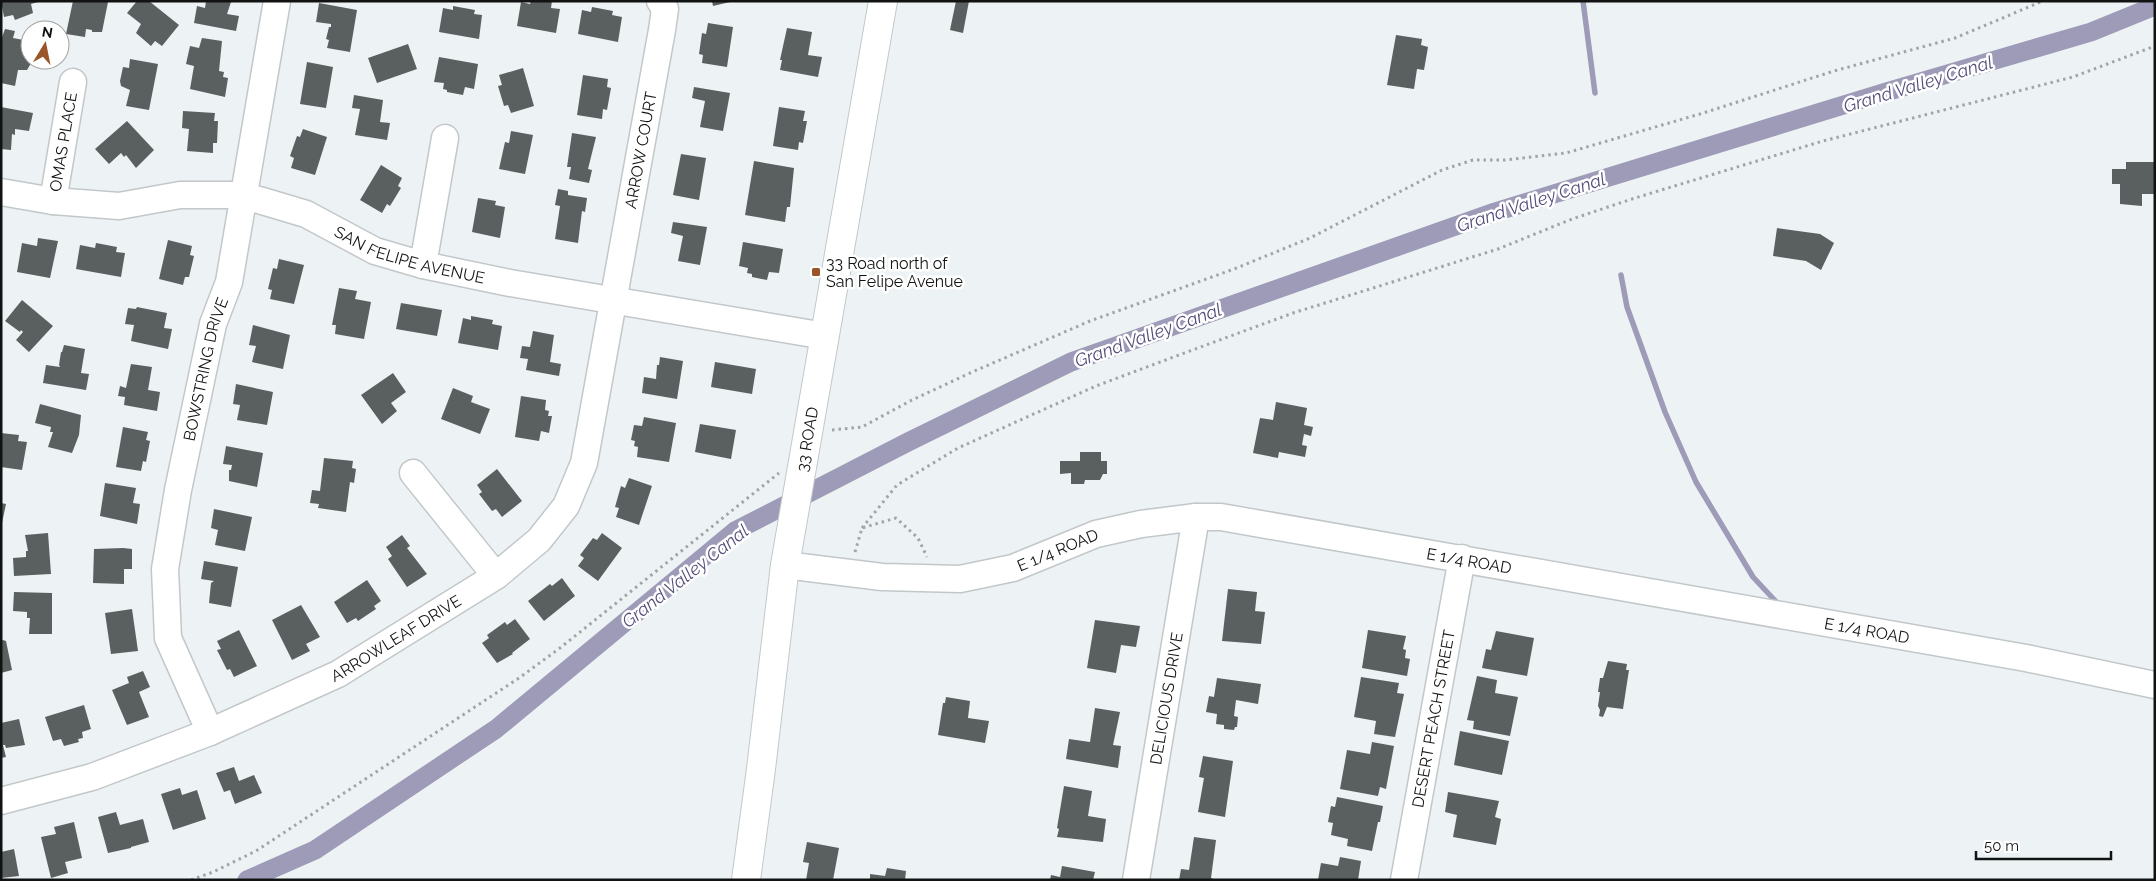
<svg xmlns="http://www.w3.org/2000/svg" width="2156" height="881" viewBox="0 0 2156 881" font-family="Raleway,sans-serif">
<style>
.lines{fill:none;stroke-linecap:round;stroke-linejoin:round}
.stream{stroke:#9d9bb7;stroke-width:5.5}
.canal{stroke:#9d9bb7;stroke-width:19}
.building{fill:#5a605f}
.minor-casing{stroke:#c2c8ca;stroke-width:29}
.major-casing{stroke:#c2c8ca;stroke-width:30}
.path{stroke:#a0a5a6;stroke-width:3;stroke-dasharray:2.5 4;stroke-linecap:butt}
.minor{stroke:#fff;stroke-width:26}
.major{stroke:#fff;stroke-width:28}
.poi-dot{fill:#9a5529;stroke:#fff;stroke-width:2}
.labels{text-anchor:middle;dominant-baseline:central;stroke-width:5;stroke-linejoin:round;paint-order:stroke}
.street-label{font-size:16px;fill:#111313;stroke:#fff}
.poi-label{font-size:16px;fill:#111313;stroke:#fff;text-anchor:start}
.water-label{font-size:18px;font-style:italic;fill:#534e7a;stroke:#fff}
</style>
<rect width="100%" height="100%" fill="#edf3f5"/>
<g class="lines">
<g class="stream">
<path d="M1583,1L1595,93"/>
<path d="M1621,275L1627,307L1665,412L1696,482L1753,577L1780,606"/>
</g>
<path class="canal" d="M247,880L315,850L496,729L735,531L908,442L1071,362L1495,212L1886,92L2091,32L2155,6"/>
</g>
<g class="building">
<path d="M1,1H38V2L31,4L33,13L15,20L13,15L4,17Z"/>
<path d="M73,1L108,2L102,32H92V30L86,29L85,37L66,34Z"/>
<path d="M137,1H149L179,25L162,46L155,41L151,46L136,33L141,24L127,13Z"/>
<path d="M206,1L231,2L227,14L239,16L236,31L194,23L197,6L205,8Z"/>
<path d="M531,1H552L551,8L560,9L556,33L517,26L521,2L530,4Z"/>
<path d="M712,1H730V2L713,6Z"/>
<path d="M956,1H969L963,33L950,30Z"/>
<path d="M319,3L357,10L350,52L327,48L329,40L326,39L329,27H331V24L316,22Z"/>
<path d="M453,6L475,10L474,14L482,15L479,39L439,32L443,8L453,10Z"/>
<path d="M592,7L613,11L612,15L622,17L618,42L578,34L582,10L591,12Z"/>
<path d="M708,23L733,27L727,67L702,63L703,55L699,54L702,33L706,34Z"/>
<path d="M787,28L812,32L808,55L822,57L818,77L780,70L782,60H780Z"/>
<path d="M5,29L15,31L13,38L29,41L27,49L30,50V65L27,70H18L15,86L1,83V40Z"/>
<path d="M1396,35L1422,39L1421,45L1428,47L1424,70L1417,69L1414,89L1387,85Z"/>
<path d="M202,38L222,41L219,71L224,72L223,77L228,78L225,97L190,89L194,66L186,64L190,46L199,48Z"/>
<path d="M408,44L417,69L377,83L368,58Z"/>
<path d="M439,57L478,64L474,89L465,87L463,95L447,92V90L443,89L444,83L434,82Z"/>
<path d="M130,59L158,64L149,110L126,106L130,90L121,86L120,81L123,67L129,68Z"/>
<path d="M307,62L333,67L326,108L300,104Z"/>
<path d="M523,68L534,106L511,113L508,105L504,106L498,86L502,85L499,75Z"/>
<path d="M583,75L608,79L607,87L611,88L607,110L603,109L602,119L577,115Z"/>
<path d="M694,87L730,93L723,131L700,127L705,101L692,98Z"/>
<path d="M354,95L383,100L380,122L390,123L387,140L355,135L360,109L352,108Z"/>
<path d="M1,107L33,113L29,131L15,129V135L12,134L11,150L1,149Z"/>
<path d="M779,107L805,111L803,121H807L803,143L799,142L798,150L773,146Z"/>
<path d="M183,111L215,113L214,121H218L217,143H213V153L187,151L189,129L182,128Z"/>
<path d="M127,121L154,150L136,168L126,155L124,157L121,153L109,164L95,149Z"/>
<path d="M303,129L327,137L315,175L291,168L294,158L290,156L297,136L300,137Z"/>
<path d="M511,131L533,135L525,174L499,169L505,142L509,143Z"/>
<path d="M572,133L596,137L588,169L592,170L589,183L569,179L571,167H567Z"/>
<path d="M681,154L706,158L699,200L673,195Z"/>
<path d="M754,161L794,168L790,207H787L785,222L745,215Z"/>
<path d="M2126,162H2155V194H2142V206L2120,204V184H2112V169H2126Z"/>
<path d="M381,165L402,178L398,186L401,188L390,206L387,204L382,213L360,200Z"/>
<path d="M558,189L568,191V195L587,198L585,212L582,211L578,243L555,239L560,206L555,205Z"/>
<path d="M478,198L496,201L495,205L505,207L500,238L472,232Z"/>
<path d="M673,222L707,227L700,265L678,261L683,236L671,233Z"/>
<path d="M1777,228L1820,234L1834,243L1821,270L1806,261L1773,256Z"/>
<path d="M38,238L58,241L50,278L17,272L22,243L37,246Z"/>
<path d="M168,240L192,246L190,255L194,256L189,277H185L183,285L159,279Z"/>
<path d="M743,242L783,249L779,273L769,272L767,280L752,277V274L747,273L748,268L739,266Z"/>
<path d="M96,243L117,247L116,252L125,253L121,277L76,269L80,245L95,248Z"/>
<path d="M279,259L304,265L294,304L270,299L272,290L268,289L273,268L277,269Z"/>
<path d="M339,288L357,291L355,299L371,302L364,339L335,334L336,325H332Z"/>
<path d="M22,300L53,326L29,352L16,340L23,332L21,330L20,332L5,321Z"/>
<path d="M401,303L442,310L437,336L396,329Z"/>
<path d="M137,307L167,313L164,328L172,329L168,349L131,341L134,325L125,324L128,308L136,309Z"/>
<path d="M471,316L493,320L492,324L502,326L498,350L458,343L463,318L471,320Z"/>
<path d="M253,325L290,335L283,369L252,362L256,346L249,345Z"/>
<path d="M533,331L554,335L550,362L561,364L559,376L526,370L528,359L520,358L522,346L530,347Z"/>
<path d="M64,345L85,349L81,373L89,374L86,390L43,383L46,365L60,367L59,365L61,352H62Z"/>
<path d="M660,357L683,361L677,399L642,393L644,377L656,379L657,365H659Z"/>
<path d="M715,362L756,369L752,394L711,387Z"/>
<path d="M131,364L152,367L148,390L160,392L157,411L124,405L125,397L118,396L120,386L126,388Z"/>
<path d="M393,373L406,392L391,403L397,411L382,424L361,395Z"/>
<path d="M236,384L273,392L267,425L237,420L240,405L233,404Z"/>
<path d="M453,388L473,396L471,402L490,409L480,434L441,419Z"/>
<path d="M521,396L546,400L545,410L549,411L548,416H552L549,433L541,431L539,441L515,437Z"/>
<path d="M1276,402L1307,408L1304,425L1313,427L1311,436L1304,434L1302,445L1307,446L1305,457L1279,452L1278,458L1253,453L1260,418L1273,420Z"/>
<path d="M40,404L81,415L79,435L72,453L48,447L53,432H50L51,427L35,423Z"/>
<path d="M644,417L676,423L669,462L637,457L638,447L634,446L635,441L631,440L634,425L642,426Z"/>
<path d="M700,424L736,430L731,459L695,452Z"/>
<path d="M123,427L148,432L146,440L150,441L146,462L143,461L141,471L116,467Z"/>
<path d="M1,433L19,435L18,441L27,442L22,470L1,467Z"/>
<path d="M226,446L263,453L257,487L229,481V470H231L232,465L223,464Z"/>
<path d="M1080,452H1101V461H1107V474H1103L1100,480H1085L1084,484H1071V473L1060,474V461H1080Z"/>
<path d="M324,458L353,461L352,468L356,469L354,483L350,482L346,512L318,508L319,504L310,503L312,490L320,491Z"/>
<path d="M497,469L522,501L502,517L496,509L492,511L479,494L482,492L477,485Z"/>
<path d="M629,478L652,486L639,525L616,517L619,508L615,507L621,486L625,488Z"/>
<path d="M105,483L136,488L133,503L140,504L137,524L100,516Z"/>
<path d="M1,503L6,504L2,523H1Z"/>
<path d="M214,509L252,517L245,551L215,545L218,530L211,528Z"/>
<path d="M48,533L51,574L14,576L13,558L26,557V551H28L25,535Z"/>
<path d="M602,533L622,548L598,581L578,566L584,558L580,555L593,538L597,540Z"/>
<path d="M402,535L410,546L407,548L427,574L407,587L388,559L392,556L386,547Z"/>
<path d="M123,548L132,549V569H124V584L93,583L94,549Z"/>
<path d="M204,561L238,567L231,607L209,603L211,583L214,581L201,579Z"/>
<path d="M562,578L575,596L544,621L528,601L550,584L552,586Z"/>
<path d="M367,580L381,601L374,606L376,609L358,621L356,618L347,623L334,602Z"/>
<path d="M1228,589L1257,592L1255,611L1265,612L1261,644L1222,641Z"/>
<path d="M14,592L52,593V634H29L30,618H27V612L13,611Z"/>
<path d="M301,605L320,637L306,644L310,651L292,660L272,620Z"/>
<path d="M132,609L138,651L111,654L105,613Z"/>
<path d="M515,619L530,639L512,653L513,654L497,663L482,643L489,638L487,635L505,622L507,625Z"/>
<path d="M1095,620L1140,626L1136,647L1121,645L1116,673L1087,668Z"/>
<path d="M239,630L257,666L234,677L230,669L227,670L217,650L221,649L217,641Z"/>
<path d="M1368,630L1406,636L1403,649L1406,650L1405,658L1410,659L1407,676L1362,668Z"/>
<path d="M1496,631L1534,638L1527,676L1482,668L1486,649L1491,650Z"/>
<path d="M3,640L6,641L12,670L1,673V641Z"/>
<path d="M1608,661L1627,664L1626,670H1629L1623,709L1607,707L1603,717L1599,716L1600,710L1598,706L1600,692H1598L1600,678H1603Z"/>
<path d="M143,671L150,687L139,692L149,717L127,725L112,690L129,683L127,677Z"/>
<path d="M1477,676L1497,680L1495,693L1518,697L1510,736L1473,729L1474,721L1467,720Z"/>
<path d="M1361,677L1399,683L1397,693L1404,694L1395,737L1374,734L1376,721L1354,717Z"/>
<path d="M1217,678L1261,684L1258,704L1236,700L1234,716L1238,717L1237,727H1235L1234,730L1224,729V725L1216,724L1217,714L1206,712L1209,696L1214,697Z"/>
<path d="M946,697L970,701L968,718L989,721L985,743L938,735L943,703H945Z"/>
<path d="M84,705L91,729L82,732L83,738L78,739L79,742L64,746L61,739L53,741L45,717Z"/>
<path d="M1095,708L1120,712L1113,745L1121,746L1118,768L1066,759L1069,739L1090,742Z"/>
<path d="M19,719L25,745L6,748L5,745H3L6,757L1,758V723Z"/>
<path d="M1460,731L1509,741L1502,775L1454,765Z"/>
<path d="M1372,742L1394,746L1386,789L1380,787L1378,796L1340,789L1347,750L1370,754Z"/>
<path d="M1203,756L1233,761L1225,817L1198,812L1204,778L1199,777Z"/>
<path d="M234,767L239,781L254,775L262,793L235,804L230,790L224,792L216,773Z"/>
<path d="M1064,786L1092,791L1088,816L1106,819L1103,842L1057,837L1059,829L1057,828Z"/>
<path d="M180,788L182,795L197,790L206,819L173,830L161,794Z"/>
<path d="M1448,792L1499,801L1495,817L1501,819L1496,845L1453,837L1457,815L1445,812Z"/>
<path d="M1337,797L1383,806L1380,822H1378L1372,851L1347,846L1348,839L1331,835L1333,823L1328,822L1331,806L1335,807Z"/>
<path d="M116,812L120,825L143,819L149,842L131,847V848L108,853L98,817Z"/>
<path d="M74,822L82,858L65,862L68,873L51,878L41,837L56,834L54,827Z"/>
<path d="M1194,837L1216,840L1211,878L1216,880H1179L1181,869L1189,870Z"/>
<path d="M807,842L839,848L833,880H806L809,863L803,862Z"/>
<path d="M14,849L19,876L1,878V852Z"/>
<path d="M1340,857L1361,861L1358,880H1318L1321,863L1338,866Z"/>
<path d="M1062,866L1095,872L1093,880H1050L1051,875L1060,877Z"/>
<path d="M887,868L906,871L905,880H870V874L885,876Z"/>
</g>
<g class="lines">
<g class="minor-casing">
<g id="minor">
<path id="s1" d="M1,192L53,201L119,206L180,195H232L259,200L306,214L375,251L423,265L510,283L825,336"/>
<path id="s2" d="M53,201L73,82"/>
<path d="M423,265L445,138"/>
<path d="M413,473L496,576"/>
<path id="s3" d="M785,565L882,577L960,579L1013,568L1096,534L1141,524L1196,517H1221L2026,658L2155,685"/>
<path id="s4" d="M210,732L168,638L165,569L178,490L213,324L229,282L277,1"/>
<path id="s5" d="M1,801L92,777L210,732L338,674L496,576L539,540L566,506L584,463L662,30L665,9L660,1"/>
<path id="s6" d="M1136,880L1196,517"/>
<path id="s7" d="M1404,880L1462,558"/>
</g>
</g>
<g class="major-casing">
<g id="major">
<path id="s8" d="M746,880L761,769L785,565L883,1"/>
</g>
</g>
<g class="path">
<path d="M832,430L862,427L912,400L970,373L1090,321L1234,269L1310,238L1442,170L1473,160H1505L1566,153L1700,114L1834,71L1955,38L2043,1"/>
<path d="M862,528L897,485L958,448L1096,386L1179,355L1293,313L1498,249L1572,219L1635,198L1823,141L2073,77L2155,46"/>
<path d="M855,552L862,528L896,518L918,538L927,557"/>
<path d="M191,880L213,872L256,851L519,678L560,648L779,473"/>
</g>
<use href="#minor" class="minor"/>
<use href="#major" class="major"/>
</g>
<rect class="poi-dot" x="811" y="267" width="10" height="10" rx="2.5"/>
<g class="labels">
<g class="street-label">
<text stroke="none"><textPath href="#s2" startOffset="60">OMAS PLACE</textPath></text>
<text stroke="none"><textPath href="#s5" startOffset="1011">ARROW COURT</textPath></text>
<text stroke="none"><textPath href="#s1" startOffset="422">SAN FELIPE AVENUE</textPath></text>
<text stroke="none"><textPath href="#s4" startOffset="376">BOWSTRING DRIVE</textPath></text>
<text stroke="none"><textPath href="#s8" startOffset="445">33 ROAD</textPath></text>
<text stroke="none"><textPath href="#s3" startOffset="278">E 1/4 ROAD</textPath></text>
<text stroke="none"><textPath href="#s3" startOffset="698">E 1/4 ROAD</textPath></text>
<text stroke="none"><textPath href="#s3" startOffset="1102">E 1/4 ROAD</textPath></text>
<text stroke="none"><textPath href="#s5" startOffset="429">ARROWLEAF DRIVE</textPath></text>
<text stroke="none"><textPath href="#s6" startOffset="184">DELICIOUS DRIVE</textPath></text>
<text stroke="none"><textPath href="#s7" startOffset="164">DESERT PEACH STREET</textPath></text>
</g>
<g class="poi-label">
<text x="826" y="263">33 Road north of<tspan x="826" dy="18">San Felipe Avenue</tspan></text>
</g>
<g class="water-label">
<text transform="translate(1918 84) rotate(-17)">Grand Valley Canal</text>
<text transform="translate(1531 202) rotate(-18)">Grand Valley Canal</text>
<text transform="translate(1148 335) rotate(-20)">Grand Valley Canal</text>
<text transform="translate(685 576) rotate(-38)">Grand Valley Canal</text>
</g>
</g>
<rect width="2156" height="881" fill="none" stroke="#111313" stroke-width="5"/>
<g transform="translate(45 45) rotate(10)"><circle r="24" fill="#ffffff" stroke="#a0a1a1"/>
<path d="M0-4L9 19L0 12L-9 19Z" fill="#9a5529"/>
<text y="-8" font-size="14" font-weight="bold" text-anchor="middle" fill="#111313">N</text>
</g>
<path d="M1976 851v8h135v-8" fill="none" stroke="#111313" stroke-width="2.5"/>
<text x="1984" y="851" font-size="15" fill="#111313" stroke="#ffffff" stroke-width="4" paint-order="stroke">50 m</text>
</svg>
